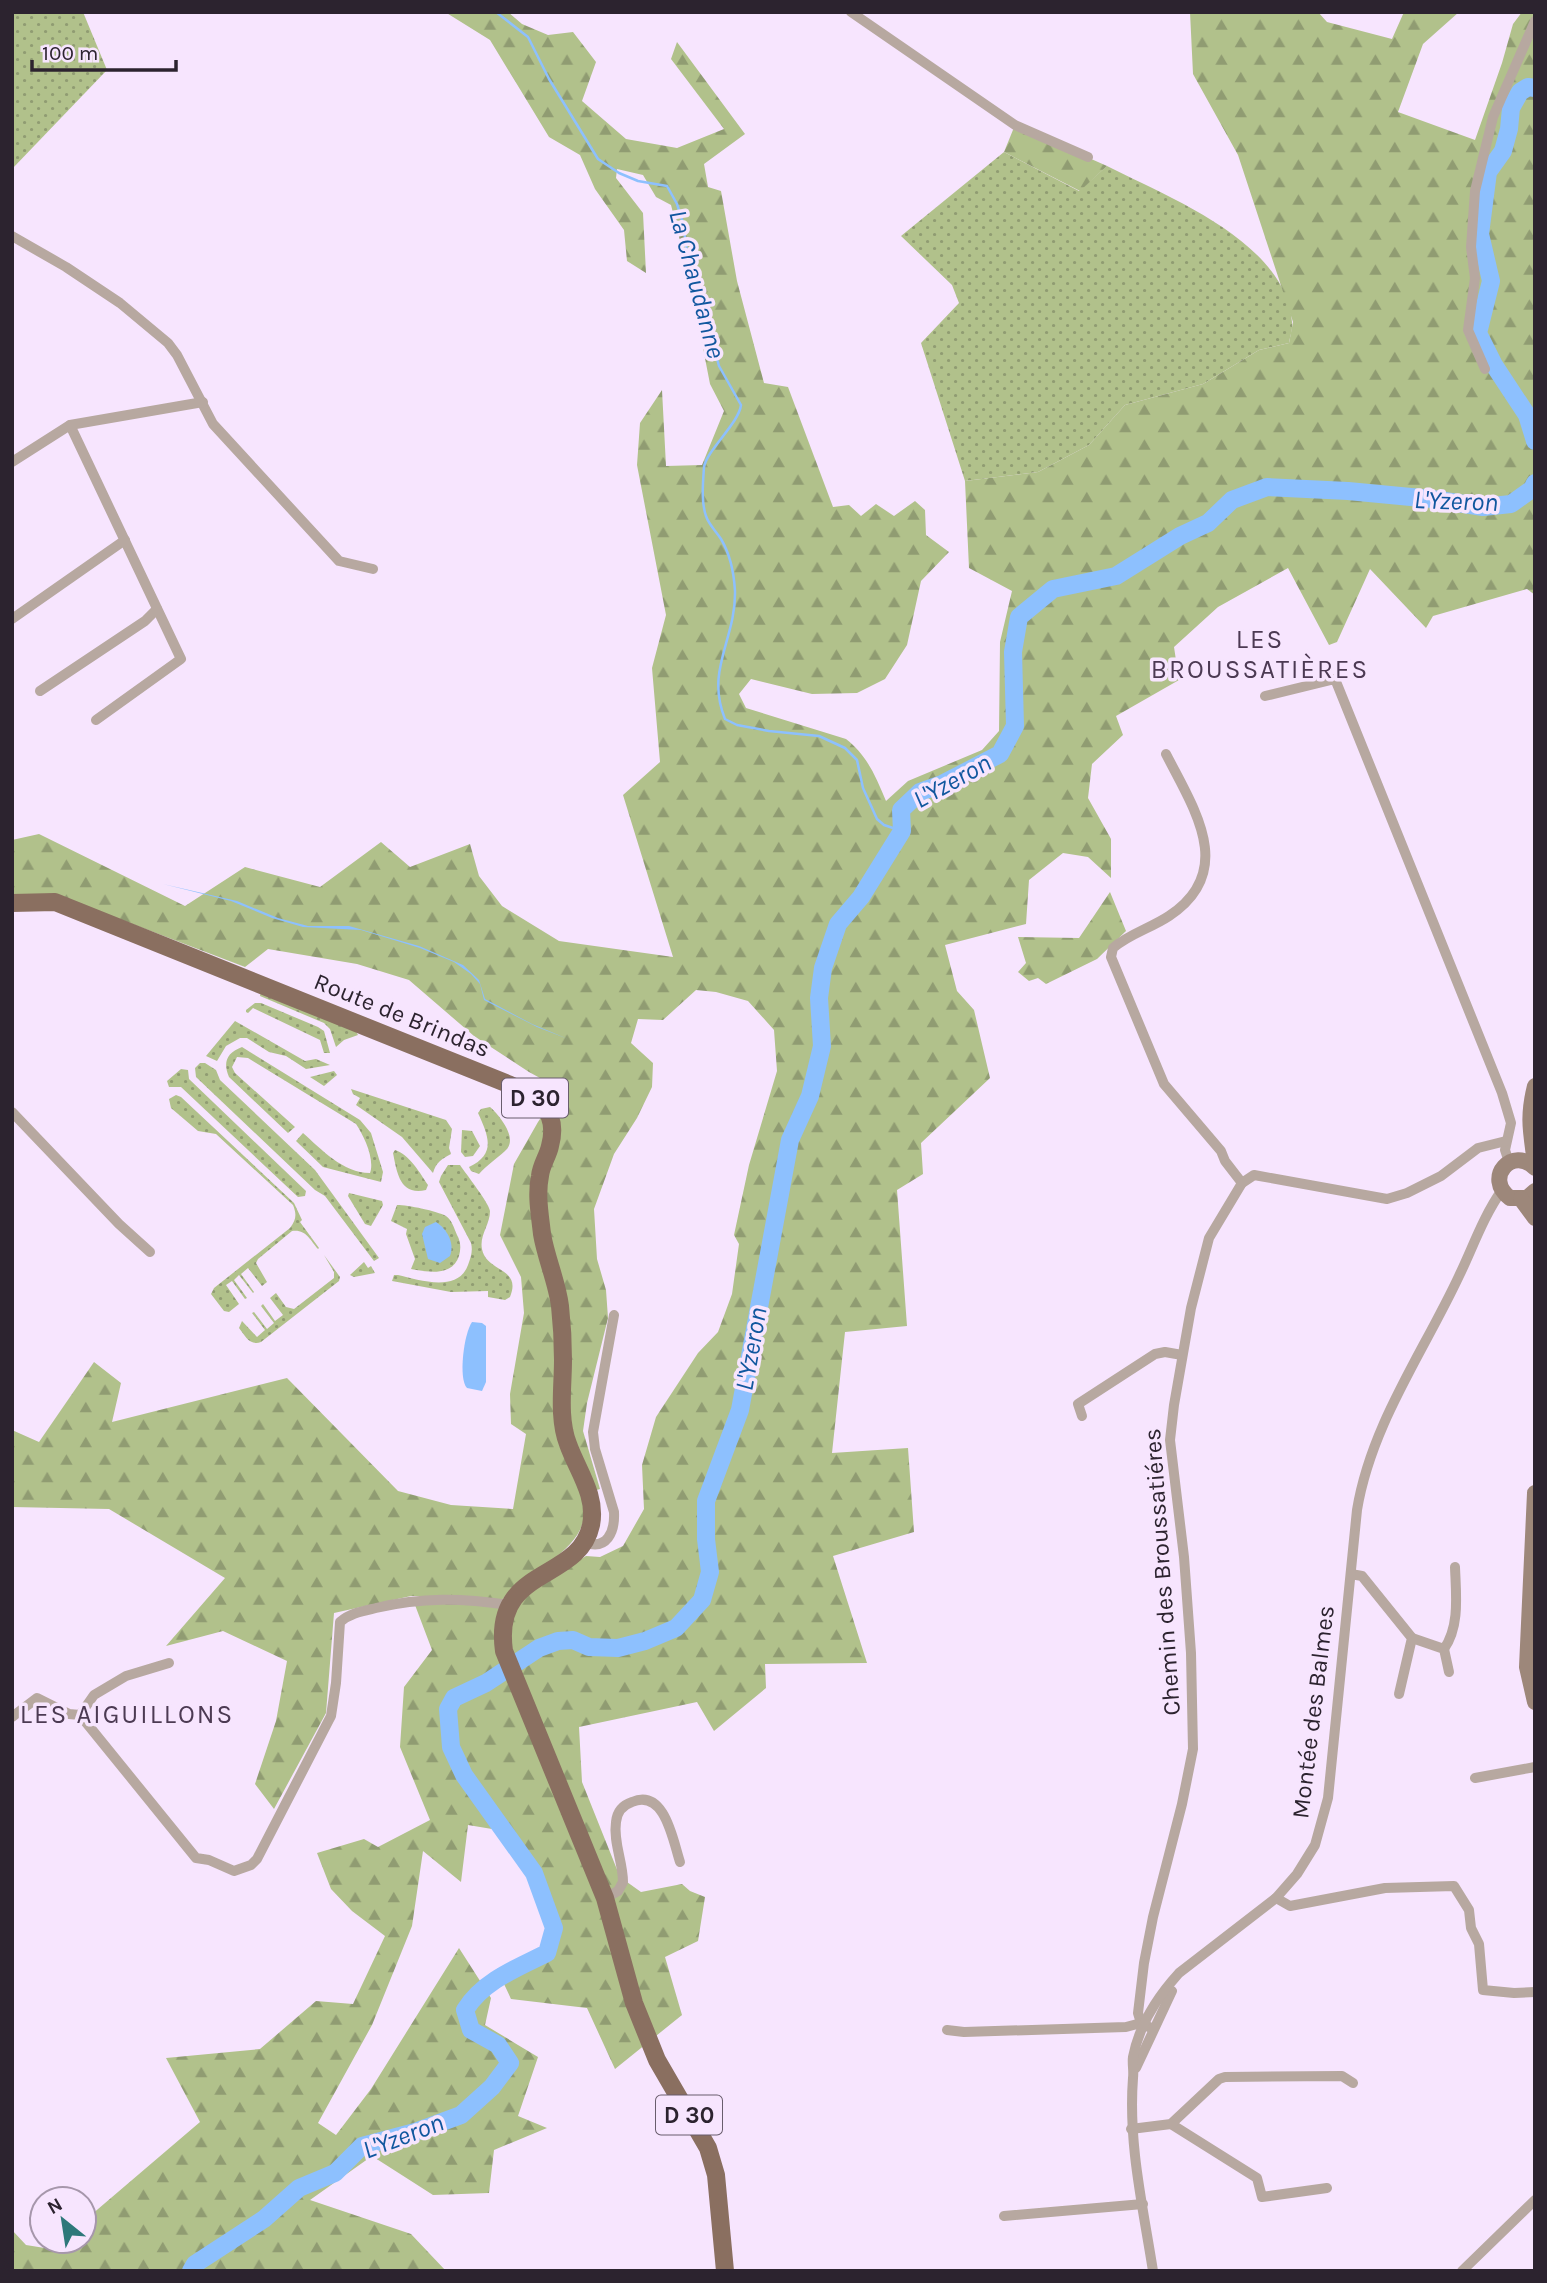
<svg xmlns="http://www.w3.org/2000/svg" width="1547" height="2283" viewBox="0 0 1547 2283" font-family="Karla,sans-serif">
<style>
.grass{fill:url(#grass-dots)}
.forest{fill:url(#forest-firs)}
.water{fill:#8dc0fe}
.lines{fill:none;stroke-linecap:round;stroke-linejoin:round}
.stream{stroke:#8dc0fe;stroke-width:2.5}
.river{stroke:#8dc0fe;stroke-width:18}
.street{stroke:#b7a8a0;stroke-width:10}
.secondary{stroke:#9d877a;stroke-width:16}
.primary{stroke:#8a6f60;stroke-width:18}
.labels{text-anchor:middle;dominant-baseline:central;stroke-width:7;stroke-linejoin:round;paint-order:stroke}
.shield{fill:#f7e5fe;stroke:#695d6d;stroke-width:2}
.shield-label{font-size:23px;font-weight:bold;fill:#2c232f}
.street-label{font-size:24px;fill:#2c232f;stroke:#f7e5fe}
.water-label{font-size:26px;font-style:italic;fill:#11579f;stroke:#f7e5fe}
.neighbourhood-label{font-size:26px;letter-spacing:2px;fill:#4c3a53;stroke:#f7e5fe}
</style>
<defs>
<pattern id="grass-dots" width="8" height="8" patternUnits="userSpaceOnUse" patternTransform="scale(1.75)"><rect width="8" height="8" fill="#b1c18b"/><path d="M2 2h.1M6 6h.1" fill="none" stroke="#909c72" stroke-width="1.8" stroke-linecap="round"/></pattern>
<pattern id="forest-firs" width="22" height="20" patternUnits="userSpaceOnUse" patternTransform="scale(1.75)"><rect width="22" height="20" fill="#b1c18b"/><path d="M5 1l3.5 6h-7zM16 11l3.5 6h-7z" fill="#909c72"/></pattern>
</defs>
<rect width="100%" height="100%" fill="#f7e5fe"/>
<g class="grass">
<path d="M12,12H83L107,70L12,169Z"/>
<path d="M1004,152L1079,191L1107,166C1168,197 1286,242 1292,322C1293,328 1290,337 1289,343L1259,350L1203,384L1125,405L1089,445L1038,472L965,481L921,343L959,303L952,285L901,236Z"/>
<path d="M261,991L354,1028L358,1035L344,1040L336,1047L330,1029L324,1023L260,996Z"/>
<path d="M255,1003H261L318,1027L324,1031L330,1053H324L320,1040L253,1008L248,1013L246,1012V1010Z"/>
<path d="M235,1021L305,1061L316,1059L330,1065L306,1069L286,1056L269,1052L247,1038H240L226,1046L217,1061L206,1056Z"/>
<path d="M242,1047L360,1120L371,1133L383,1172L381,1182L323,1167L296,1141L303,1133C321,1149 343,1173 370,1173C375,1159 364,1136 356,1124L248,1058L237,1057L232,1067L235,1073L295,1127L288,1133L229,1077C223,1063 226,1053 242,1047Z"/>
<path d="M200,1063H205L216,1070L220,1080L315,1170L379,1258L374,1261L325,1196L315,1190L196,1077L195,1068Z"/>
<path d="M181,1069L188,1070L189,1079L306,1191L305,1196L298,1197L181,1087H169L167,1081Z"/>
<path d="M334,1071L337,1075L324,1086L310,1077Z"/>
<path d="M351,1089L446,1120L452,1129L449,1148L451,1154C442,1159 436,1162 433,1173L402,1137L356,1105L360,1098L353,1094Z"/>
<path d="M176,1095L181,1097L294,1203L302,1220L300,1222L319,1248L318,1249C310,1240 306,1229 292,1231L258,1259L256,1263L267,1282L262,1286L248,1268L241,1274L254,1292L253,1293L239,1275L234,1280L247,1298L245,1299L232,1281L226,1285L239,1304L229,1312L224,1311L211,1294L214,1288L290,1228C296,1220 297,1215 293,1205L216,1134L198,1131L171,1108L169,1099Z"/>
<path d="M490,1107C500,1116 519,1139 505,1151C496,1159 487,1165 479,1174L471,1171L469,1167C496,1154 489,1137 478,1113L481,1109Z"/>
<path d="M462,1130L472,1131L480,1146L473,1156L465,1157L461,1152Z"/>
<path d="M395,1150C409,1154 420,1173 428,1185L426,1190C400,1196 397,1173 393,1153Z"/>
<path d="M448,1165H460C466,1174 489,1203 490,1211C490,1227 476,1238 484,1255C493,1272 521,1270 510,1297L505,1300L488,1297V1291L451,1292L392,1281L394,1275H398C419,1280 458,1293 468,1265C471,1257 473,1251 471,1243L439,1182L441,1176Z"/>
<path d="M349,1193L382,1201L383,1205L371,1226L365,1224L348,1196Z"/>
<path d="M397,1205C408,1205 437,1211 446,1216C452,1220 454,1228 457,1235C461,1242 461,1249 459,1256C452,1277 428,1272 411,1269L415,1259L406,1234L407,1229L391,1221Z"/>
<path d="M324,1255L340,1277L339,1281L261,1342C250,1346 245,1336 239,1328L242,1321L257,1337L265,1330L252,1313L254,1312L267,1329L274,1323L261,1306L263,1304L275,1321L283,1315L270,1298L276,1293L286,1307L294,1309L334,1278V1272Z"/>
<path d="M364,1262L368,1268L371,1266L375,1273L354,1277L350,1275Z"/>
</g>
<g class="forest">
<path d="M445,12H508L522,24L548,35L573,32L596,62L582,101L626,139L677,148L724,129L671,59L677,42L745,134L704,164L708,187L721,191L737,281L764,383L788,387L833,507L849,505L861,516L876,504L894,516L915,501L925,510L926,535L949,552L921,581L907,645L885,679L857,693L812,694L751,679L739,694L746,708L846,739C867,755 876,777 886,801L908,781L982,750L999,731L1000,642L1012,591L969,568L965,481L1038,472L1089,445L1125,405L1203,384L1259,350L1289,343L1293,322L1238,155L1193,74L1190,12H1318L1327,22L1392,39L1404,12H1459L1423,44L1398,112L1475,140L1502,63L1513,24L1522,12H1535V595L1527,589L1433,616L1426,628L1370,569L1337,642L1329,645L1288,568L1218,607L1174,647L1179,680L1116,716L1123,735L1092,764L1088,798L1111,839V878L1088,857L1063,853L1029,880L1026,924L945,945L957,991L974,1010L990,1078L921,1143L923,1174L897,1190L907,1326L845,1332L832,1453L908,1448L914,1532L833,1556L867,1663L765,1664L766,1688L714,1731L697,1702L579,1727L582,1782L620,1877L641,1892L682,1884L690,1891L705,1897L698,1941L665,1957L682,2015L615,2069L587,2008L511,1999L497,1969L543,1950L549,1929L531,1878L498,1830L468,1825L461,1882L423,1851L412,1926L372,2025L318,2123L336,2135L371,2089L459,1948L491,1998L485,2025L538,2057L518,2116L547,2128L494,2150L489,2193L433,2195L372,2156L310,2200L411,2234L446,2271H12V2230L26,2245L51,2249L60,2241H84V2221L200,2122L166,2058L260,2049L316,2001L353,2004L385,1936L352,1911L331,1889L317,1853L364,1839L378,1847L430,1820L400,1747L404,1687L432,1650L415,1605L466,1601L499,1605L529,1593L586,1556L600,1557L623,1546L644,1509L642,1465L656,1417L698,1353L718,1332L732,1294L739,1244L734,1235L749,1165L777,1071L774,1030L748,1001L716,992L696,990L663,1020L638,1019L631,1043L653,1063L652,1087L637,1118L614,1154L594,1209L597,1259L606,1290L608,1318L587,1403L583,1431L600,1489L583,1494C583,1502 585,1514 583,1522C573,1557 523,1573 500,1602L466,1596H411L334,1613L326,1713L274,1809L255,1784L276,1721L287,1661L223,1631L166,1646L225,1578L109,1509L12,1507V1430L39,1442L94,1362L121,1383L112,1422L287,1378L398,1491L451,1505L513,1509L526,1434L511,1424L510,1394L524,1313L521,1277L500,1235L514,1164L538,1122L560,1089L529,1072L474,1036L409,980L357,964L268,949L245,967L59,896L12,900V840L39,834L185,906L245,867L320,887L381,842L410,867L470,844L479,876L502,906L559,941L673,957L623,795L660,762L652,668L666,615L637,465L640,423L662,390L666,466L702,465L724,411L710,384L689,276L671,205L656,197L643,175L617,169L616,178L643,213L646,273L627,261L624,230L595,189L580,155L549,137L490,40Z"/>
<path d="M1015,125L1107,166L1080,191L1004,152Z"/>
<path d="M1110,892L1126,931L1097,959L1046,984L1038,978L1029,981L1018,972L1026,963L1018,937L1079,938Z"/>
</g>
<g class="water">
<path d="M163,884L237,901L278,918L308,926H349L419,946L463,965L479,980L485,999L532,1024L568,1039L537,1027L484,1000L480,984L471,974L454,962L420,948L361,930L303,927L272,918L231,901Z"/>
<path d="M436,1222C447,1229 455,1243 450,1256L440,1263L428,1259L422,1234L425,1227Z"/>
<path d="M472,1322L482,1323L486,1326V1382L482,1391L467,1388C458,1379 464,1333 472,1322Z"/>
</g>
<g class="lines">
<path class="stream" d="M496,12L528,37L549,79L598,159L619,173L638,181L667,186L677,204L683,223L687,252L702,291L708,326L719,366L741,405C739,423 707,450 704,467C703,482 701,502 706,516C709,525 716,531 721,539C730,554 734,574 735,591C736,640 705,670 725,719L737,725L769,731L819,736L845,748L857,760L863,788L877,819L884,825L902,831"/>
<g class="river">
<path d="M1535,88L1528,87L1520,92L1511,108L1509,129L1503,151L1488,172L1480,234L1491,281L1478,333L1494,365L1527,415L1535,441"/>
<path d="M191,2271L195,2264L264,2219L299,2188L335,2173L362,2146L415,2132L461,2115L492,2087L510,2063L498,2045L471,2030L465,2010C483,1981 517,1968 547,1953L554,1928L534,1873L464,1775L451,1747L448,1709L454,1698L486,1683L539,1648L558,1641L573,1640L589,1647L618,1648L645,1641L676,1628L702,1600L710,1572L706,1539V1501L740,1410L790,1140L810,1096L822,1046L819,998L823,968L838,924L861,897L902,831L901,810L920,792L942,784L1000,754L1015,726L1013,652L1019,617L1053,589L1116,576L1180,536L1208,523L1232,500L1267,487L1348,491L1432,499L1483,507L1511,504L1532,489L1535,483"/>
</g>
<g class="street">
<path d="M851,12L1015,125L1088,157"/>
<path d="M12,236L66,267L120,303L168,343L177,355L213,424L339,561L373,569"/>
<path d="M1485,369L1468,330L1475,278L1471,247L1475,191L1493,117L1535,21"/>
<path d="M70,425L181,659L96,720"/>
<path d="M12,462L70,425L203,402"/>
<path d="M12,619L125,540"/>
<path d="M40,691L145,621L157,609"/>
<path d="M1265,696L1335,679L1502,1093L1511,1123L1505,1150L1509,1162"/>
<path d="M1166,754C1194,809 1237,871 1169,916C1151,928 1129,934 1113,948L1111,957L1164,1084L1221,1151L1225,1161L1242,1183"/>
<path d="M12,1112L119,1224L150,1252"/>
<path d="M1082,1416L1078,1404L1155,1354L1165,1352L1182,1355"/>
<path d="M584,1542C607,1551 615,1532 614,1512L595,1449L593,1432L614,1315"/>
<path d="M1351,1574L1362,1576L1412,1638L1399,1694"/>
<path d="M1412,1638L1444,1649L1449,1672"/>
<path d="M1444,1649C1460,1626 1456,1595 1455,1567"/>
<path d="M80,1715L94,1695L126,1676L169,1663"/>
<path d="M12,1717L37,1698L69,1714L80,1715L196,1858L209,1860L234,1871L251,1865L257,1859L331,1716L336,1683L340,1622C350,1613 363,1611 376,1608C422,1597 462,1598 509,1605"/>
<path d="M1475,1778L1535,1767"/>
<path d="M605,1898L618,1891L623,1882C623,1862 613,1842 616,1822C617,1812 623,1805 632,1802C665,1788 673,1841 680,1862"/>
<path d="M1276,1898L1290,1906L1385,1888L1454,1886L1469,1910L1471,1928L1479,1944L1483,1990L1514,1993L1535,1992"/>
<path d="M1153,2029L1141,2023L1138,2013L1144,1963L1153,1917L1182,1804L1193,1749L1191,1653L1184,1557L1170,1440L1174,1405L1191,1308L1209,1238L1242,1183L1254,1175L1387,1199L1407,1193L1441,1176L1478,1148L1506,1141"/>
<path d="M947,2030L964,2032L1126,2027L1141,2023"/>
<path d="M1136,2068L1172,1991"/>
<path d="M1171,2124L1257,2178L1262,2197L1327,2188"/>
<path d="M1131,2129L1171,2124L1219,2079L1225,2077L1342,2076L1353,2083"/>
<path d="M1004,2216L1143,2204"/>
<path d="M1153,2271C1143,2207 1128,2143 1133,2078C1134,2071 1132,2064 1133,2057C1139,2026 1158,1996 1179,1973L1276,1898L1297,1874L1315,1845L1328,1798L1357,1510C1371,1425 1423,1353 1459,1276C1473,1247 1483,1217 1502,1190"/>
<path d="M1462,2271L1535,2200"/>
</g>
<g class="secondary">
<path d="M1535,1086C1527,1118 1531,1132 1535,1163"/>
<path d="M1535,1168C1513,1145 1483,1178 1510,1198H1527L1535,1191"/>
<path d="M1521,1199L1535,1218"/>
<path d="M1535,1493L1527,1667L1535,1702"/>
</g>
<path class="primary" d="M12,903L55,902L508,1084C536,1097 560,1109 550,1146C548,1156 541,1165 540,1176C536,1195 540,1215 542,1234C546,1258 557,1282 560,1306C562,1324 563,1342 563,1360C563,1387 558,1418 568,1444C577,1470 597,1495 591,1525C579,1583 492,1565 504,1651L605,1898L634,2003L657,2060L708,2148L716,2175L725,2271"/>
</g>
<g class="labels">
<g class="shield">
<rect x="502" y="1078.5" width="66" height="39" rx="5"/>
<rect x="656" y="2095.5" width="66" height="39" rx="5"/>
</g>
<g class="shield-label">
<text x="535" y="1098">D 30</text>
<text x="689" y="2115">D 30</text>
</g>
<g class="street-label">
<text transform="translate(402 1015) rotate(22)">Route de Brindas</text>
<text transform="translate(1162 1572) rotate(-94)">Chemin des Broussatiéres</text>
<text transform="translate(1313 1712) rotate(-83)">Montée des Balmes</text>
</g>
<g class="water-label">
<text transform="translate(697 284) rotate(75)">La Chaudanne</text>
<text transform="translate(1456 501) rotate(2)">L'Yzeron</text>
<text transform="translate(952 781) rotate(-29)">L'Yzeron</text>
<text transform="translate(751 1349) rotate(-80)">L'Yzeron</text>
<text transform="translate(403 2136) rotate(-21)">L'Yzeron</text>
</g>
<g class="neighbourhood-label">
<text x="1260" y="639">LES<tspan x="1260" dy="30">BROUSSATIÈRES</tspan></text>
<text x="127" y="1714">LES AIGUILLONS</text>
</g>
</g>
<rect width="1547" height="2283" fill="none" stroke="#2c232f" stroke-width="28"/>
<g transform="translate(63 2220) rotate(330)"><circle r="33" fill="#f7e5fe" stroke="#a697ab" stroke-width="2"/>
<path d="M0-5L12 26L0 18L-12 26Z" fill="#2e787a"/>
<text y="-10" font-size="19" font-weight="bold" text-anchor="middle" fill="#2c232f">N</text>
</g>
<path d="M32 60v10h144v-10" fill="none" stroke="#2c232f" stroke-width="3.5"/>
<text x="42" y="60" font-size="21" fill="#2c232f" stroke="#f7e5fe" stroke-width="5" paint-order="stroke">100 m</text>
</svg>
